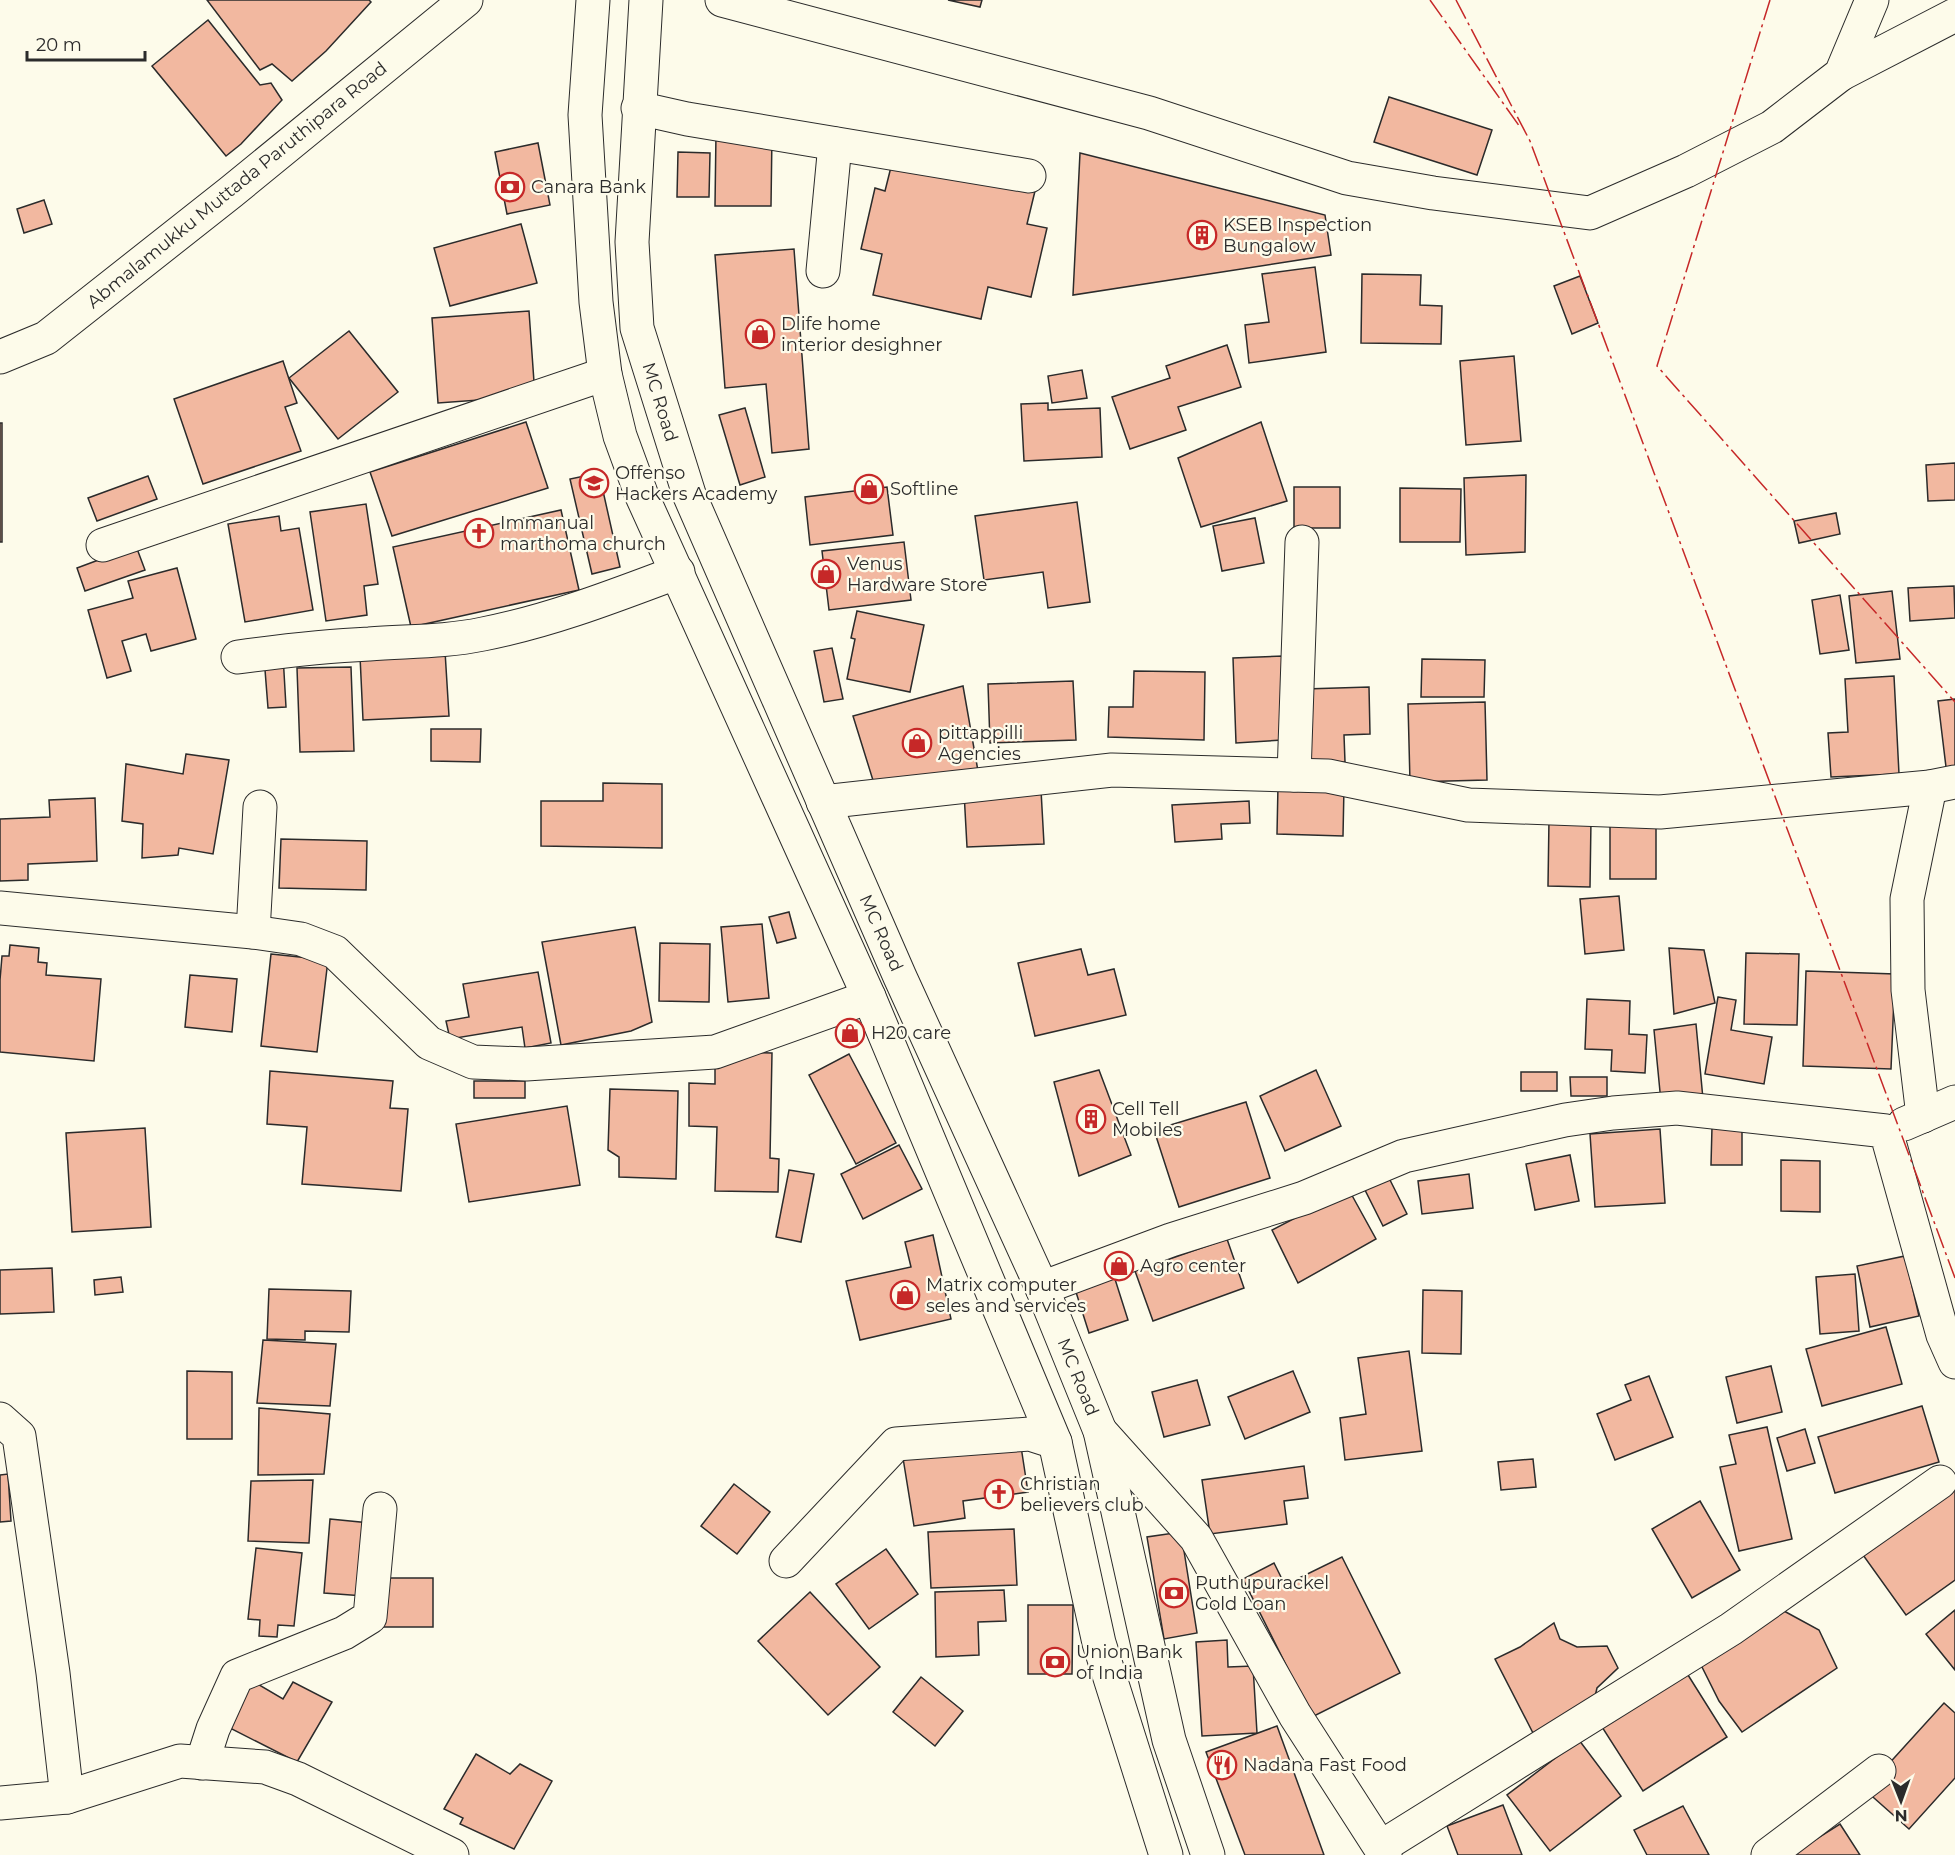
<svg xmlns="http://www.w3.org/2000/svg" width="1955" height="1855" viewBox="0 0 1955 1855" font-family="Montserrat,sans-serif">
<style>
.building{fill:#f2b8a0;stroke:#2b2b2b;stroke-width:1.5}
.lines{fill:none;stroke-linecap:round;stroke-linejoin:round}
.minor-casing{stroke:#2b2b2b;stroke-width:35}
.major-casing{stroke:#2b2b2b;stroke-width:35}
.minor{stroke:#fdfbea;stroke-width:33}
.major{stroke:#fdfbea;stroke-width:33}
.power{stroke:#c62828;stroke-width:1.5;stroke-dasharray:21 4.5 3 4.5;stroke-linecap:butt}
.labels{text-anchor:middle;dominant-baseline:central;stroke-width:4.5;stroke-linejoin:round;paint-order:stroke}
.street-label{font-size:18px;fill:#2b2b2b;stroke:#fdfbea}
.poi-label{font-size:18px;fill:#2b2b2b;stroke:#fdfbea;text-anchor:start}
</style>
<rect width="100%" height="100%" fill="#fdfbea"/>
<g class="building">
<path d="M207,0H369L371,2L326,51L292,81L272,64L260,70Z"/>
<path d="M948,0H982L980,7Z"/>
<path d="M208,20L260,85L271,83L282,100L241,144L226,156L152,66Z"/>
<path d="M1389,97L1492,130L1477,175L1374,142Z"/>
<path d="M716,133L772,134L771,206H715Z"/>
<path d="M538,143L550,205L507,214L495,152Z"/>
<path d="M678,152L710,153L709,197H677Z"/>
<path d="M1080,153L1325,215L1331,255L1073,295Z"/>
<path d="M893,159L1035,191L1027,224L1047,228L1031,297L988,287L981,319L873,295L882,254L861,249L875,188L885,191Z"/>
<path d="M44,200L52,224L24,233L17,209Z"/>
<path d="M521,224L537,283L450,306L434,248Z"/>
<path d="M794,249L809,449L772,453L766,384L725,388L715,255Z"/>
<path d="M1315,267L1326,352L1249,363L1245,325L1269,322L1262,274Z"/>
<path d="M1362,274L1421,275L1420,305L1442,306L1441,344L1361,343Z"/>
<path d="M1580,276L1598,323L1572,334L1554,286Z"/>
<path d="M529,311L535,396L438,403L432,318Z"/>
<path d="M349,331L398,392L338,439L289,378Z"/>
<path d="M1227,345L1241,387L1178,407L1186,430L1130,449L1112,397L1170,378L1166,366Z"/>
<path d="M1514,356L1521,441L1466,445L1460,361Z"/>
<path d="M283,361L297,403L285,407L301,451L203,484L174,399Z"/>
<path d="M1082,370L1087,398L1052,403L1048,376Z"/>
<path d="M1048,403V410L1100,408L1102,457L1024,461L1021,404Z"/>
<path d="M745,408L765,477L740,485L719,415Z"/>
<path d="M526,422L548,488L392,536L370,472Z"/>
<path d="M1261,422L1287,501L1201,527L1178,458Z"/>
<rect x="0" y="423" width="2" height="119"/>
<path d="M1955,463V500L1928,501L1926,465Z"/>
<path d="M599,473L620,567L592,574L570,479Z"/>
<path d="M1526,475L1525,552L1466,555L1464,478Z"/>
<path d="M148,476L157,499L97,521L88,498Z"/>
<path d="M887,487L893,535L810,545L805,497Z"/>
<rect x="1294" y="487" width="46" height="41"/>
<path d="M1400,488L1461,489L1460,542H1400Z"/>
<path d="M1077,502L1090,602L1048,608L1043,572L984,580L975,516Z"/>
<path d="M366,504L378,584L364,586L367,615L326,621L310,512Z"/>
<path d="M561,510L579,590L411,627L393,547Z"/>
<path d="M1836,513L1840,534L1799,543L1794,521Z"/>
<path d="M279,516L281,531L299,528L313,610L245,622L228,524Z"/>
<path d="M1255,518L1264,563L1222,571L1213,526Z"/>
<path d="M904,542L911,600L829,610L822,551Z"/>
<path d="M136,546L145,570L85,591L77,568Z"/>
<path d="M177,568L196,639L151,651L146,634L122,641L131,671L107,678L88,610L133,598L128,581Z"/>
<path d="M1954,586L1955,618L1910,621L1908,588Z"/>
<path d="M1892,591L1900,659L1856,663L1849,596Z"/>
<path d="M1840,595L1849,650L1820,654L1812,600Z"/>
<path d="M857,611L924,625L910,692L847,679L855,639L851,638Z"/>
<path d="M832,648L843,699L824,702L814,651Z"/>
<path d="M445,651L449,716L363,720L360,656Z"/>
<path d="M283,655L286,707L268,708L264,657Z"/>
<path d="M1283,656L1282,740L1236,743L1233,658Z"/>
<path d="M1422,659L1485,660L1484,697H1421Z"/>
<path d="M351,667L354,751L300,752L297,668Z"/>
<path d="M1134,671L1205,672L1204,740L1108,737L1109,707H1133Z"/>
<path d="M1894,676L1899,774L1831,777L1828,733L1848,732L1845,679Z"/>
<path d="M1073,681L1076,740L990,743L988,684Z"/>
<path d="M963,686L978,771L876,790L853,716Z"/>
<path d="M1369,687L1370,734L1344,735L1345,762L1309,763L1305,689Z"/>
<path d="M1955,699V766L1946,767L1938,701Z"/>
<path d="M1485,702L1487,780L1410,782L1408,704Z"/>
<path d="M431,729H481L480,762L431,761Z"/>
<path d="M186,754L229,760L213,854L179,848L178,855L142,858L143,824L122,821L126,764L183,774Z"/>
<path d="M603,783L662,784V848L541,846V801H603Z"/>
<path d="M1278,785L1344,787L1343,836L1277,834Z"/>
<path d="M1041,790L1044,844L967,847L964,792Z"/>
<path d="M95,798L97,861L28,864V880L0,881V819L50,817L49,800Z"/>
<path d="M1249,801L1250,823L1221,824L1222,839L1175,842L1172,805Z"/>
<path d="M1549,819L1591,820L1590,887L1548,886Z"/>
<rect x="1610" y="824" width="46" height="55"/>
<path d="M281,839L367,841L366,890L279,888Z"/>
<path d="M1619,896L1624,950L1585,954L1580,899Z"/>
<path d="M789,912L796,938L777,943L769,917Z"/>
<path d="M762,924L769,998L728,1002L721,927Z"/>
<path d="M635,927L652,1022L631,1031L561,1045L542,942Z"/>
<path d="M660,943L710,944L709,1002L659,1001Z"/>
<path d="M10,945L39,948L38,962L47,963L46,975L101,979L94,1061L0,1052V980L2,956H9Z"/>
<path d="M1669,948L1704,950L1715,1003L1674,1014Z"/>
<path d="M1081,949L1088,975L1114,969L1126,1015L1035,1036L1018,963Z"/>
<path d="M1746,953L1799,954L1797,1025L1744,1024Z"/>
<path d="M271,954L328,960L317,1052L261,1046Z"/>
<path d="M1806,971L1895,974L1891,1069L1803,1066Z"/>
<path d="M538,972L551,1043L525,1048L522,1027L450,1039L446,1021L469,1017L463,984Z"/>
<path d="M190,975L237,979L232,1032L185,1027Z"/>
<path d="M1718,997L1736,1000L1731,1030L1772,1037L1764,1084L1705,1074Z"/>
<path d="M1587,999L1630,1001L1629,1034L1647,1035L1645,1073L1611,1071L1612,1050L1585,1049Z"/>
<path d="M1696,1024L1703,1099L1661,1102L1654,1030Z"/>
<path d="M715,1052L772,1053L770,1158L779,1159L778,1192L715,1191L717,1127L689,1126V1083L715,1084Z"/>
<path d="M849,1054L896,1143L856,1164L809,1075Z"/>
<path d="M1099,1070L1131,1155L1079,1176L1054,1082Z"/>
<path d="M1316,1070L1341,1126L1285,1151L1260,1096Z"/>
<path d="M270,1071L393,1081L390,1108L408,1109L401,1191L302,1184L307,1127L267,1124Z"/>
<rect x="1521" y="1072" width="36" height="19"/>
<path d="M1570,1077H1607V1096H1571Z"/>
<rect x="474" y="1081" width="51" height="17"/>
<path d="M610,1089L678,1091L676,1179L619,1177V1157L608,1150Z"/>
<path d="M1246,1102L1270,1178L1179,1207L1154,1130Z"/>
<path d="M567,1106L580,1185L469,1202L456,1124Z"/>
<path d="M1712,1127L1742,1128V1165H1711Z"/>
<path d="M145,1128L151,1227L72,1232L66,1133Z"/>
<path d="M1660,1129L1665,1203L1595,1207L1590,1134Z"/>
<path d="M899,1145L922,1189L863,1219L841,1174Z"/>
<path d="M1570,1155L1579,1201L1535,1210L1526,1164Z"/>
<path d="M1781,1160L1820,1161V1212L1781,1211Z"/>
<path d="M789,1170L814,1174L801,1242L776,1237Z"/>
<path d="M1469,1174L1473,1208L1422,1214L1418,1181Z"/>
<path d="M1388,1176L1407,1214L1383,1226L1364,1188Z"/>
<path d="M1349,1190L1376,1239L1298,1283L1272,1230Z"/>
<path d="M933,1235L951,1319L860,1340L846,1281L911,1267L905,1242Z"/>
<path d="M1227,1239L1244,1288L1153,1321L1135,1271Z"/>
<path d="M1905,1256L1919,1316L1870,1327L1857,1266Z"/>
<path d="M52,1268L54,1312L0,1314V1270Z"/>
<path d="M1855,1274L1859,1331L1820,1334L1816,1277Z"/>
<path d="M1114,1276L1128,1320L1089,1333L1075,1289Z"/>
<path d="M121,1277L123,1292L95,1295L94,1280Z"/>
<path d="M269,1289L351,1291L349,1332L305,1331V1340L267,1339Z"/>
<path d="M1423,1290L1462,1291L1461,1354L1422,1353Z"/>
<path d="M1886,1327L1902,1384L1822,1406L1806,1349Z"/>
<path d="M263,1340L336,1344L330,1406L257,1403Z"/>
<path d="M1409,1351L1422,1451L1345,1460L1340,1418L1366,1414L1358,1358Z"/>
<path d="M1771,1366L1782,1412L1737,1423L1726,1377Z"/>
<path d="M187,1371L232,1372V1439H187Z"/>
<path d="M1293,1371L1310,1412L1245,1439L1228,1397Z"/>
<path d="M1649,1376L1673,1437L1615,1460L1597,1414L1631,1400L1625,1385Z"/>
<path d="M1197,1380L1210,1425L1164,1437L1152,1392Z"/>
<path d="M1922,1406L1939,1462L1835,1493L1818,1437Z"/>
<path d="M259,1408L330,1414L324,1474L258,1475Z"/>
<path d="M1767,1427L1792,1539L1739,1551L1720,1467L1736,1464L1729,1435Z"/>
<path d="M1805,1429L1815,1463L1787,1471L1777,1438Z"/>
<path d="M1020,1440L1028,1492L963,1501L965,1518L914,1526L903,1458Z"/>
<path d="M1533,1459L1536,1487L1501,1490L1498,1462Z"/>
<path d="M1304,1466L1308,1498L1284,1501L1287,1524L1210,1534L1202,1480Z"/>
<path d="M8,1474L11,1521L0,1522V1475Z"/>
<path d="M313,1480L309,1543L248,1541L251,1481Z"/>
<path d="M734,1484L770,1512L737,1554L701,1526Z"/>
<path d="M1955,1484V1580L1906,1615L1858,1548Z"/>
<path d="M1700,1501L1740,1570L1692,1598L1652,1529Z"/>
<path d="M330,1519L370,1523L364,1596L324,1593Z"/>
<path d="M1014,1529L1017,1585L931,1588L928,1532Z"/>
<path d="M1181,1532L1197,1633L1164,1639L1147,1537Z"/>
<path d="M256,1548L302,1553L294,1626L278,1625L277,1637L259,1636L260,1620L248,1619Z"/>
<path d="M886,1549L918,1594L869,1629L836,1584Z"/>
<path d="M1342,1557L1400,1673L1312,1717L1243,1579L1274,1563L1285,1585Z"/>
<rect x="382" y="1578" width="51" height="49"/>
<path d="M1004,1590L1006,1621L978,1622L979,1655L936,1657L935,1592Z"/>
<path d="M810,1592L880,1667L828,1715L758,1641Z"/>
<path d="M1028,1605H1073L1072,1674H1028Z"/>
<path d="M1955,1610V1670L1926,1634Z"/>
<path d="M1784,1611L1819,1630L1837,1668L1742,1732L1719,1701L1701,1665Z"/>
<path d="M1554,1623L1560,1639L1577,1647L1607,1646L1618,1668L1597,1688L1593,1705L1533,1733L1495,1659L1520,1647Z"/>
<path d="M1227,1640L1228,1667L1253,1666L1257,1733L1202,1736L1196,1642Z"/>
<path d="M1683,1667L1727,1737L1643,1791L1602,1727Z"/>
<path d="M921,1677L963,1711L935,1746L893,1712Z"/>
<path d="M251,1680L283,1699L293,1682L332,1702L297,1762L224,1725Z"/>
<path d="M1944,1703L1955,1713V1778L1909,1829L1865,1790Z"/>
<path d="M1277,1726L1324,1855H1245L1206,1752Z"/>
<path d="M1579,1740L1621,1796L1550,1851L1507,1795Z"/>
<path d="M476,1754L510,1774L520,1764L552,1781L514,1849L460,1824L463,1818L444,1809Z"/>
<path d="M1503,1805L1522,1855H1458L1447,1826Z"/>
<path d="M1683,1806L1709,1855H1647L1634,1830Z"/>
<path d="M1840,1824L1860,1855H1791Z"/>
</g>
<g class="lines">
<g class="minor-casing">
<g id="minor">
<path d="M722,0L1149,113L1347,178L1433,193L1590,213L1686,171L1772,127L1841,74L1872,0"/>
<path d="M1841,74L1955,15"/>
<path d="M638,108L687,119L1029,176"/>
<path d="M823,271L835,144"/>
<path d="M103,545L605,374"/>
<path d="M238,657C282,651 325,646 369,644C408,641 445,642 483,634C550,621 614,596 678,572"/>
<path d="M1294,775L1302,542"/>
<path d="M823,802L1112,770L1328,776L1468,805L1660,812L1930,787L1955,782"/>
<path d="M0,908L253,932L301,939L335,952L429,1043L473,1062L526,1064L715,1052L869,997"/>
<path d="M253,932L260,807"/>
<path d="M1923,1116L1908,990L1907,899L1930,787"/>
<path d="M1904,1124L1955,1102"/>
<path d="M1042,1288L1171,1240L1304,1198L1404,1156L1565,1120L1613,1113L1677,1108L1886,1131L1943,1335L1955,1362"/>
<path d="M0,1419L19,1436L53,1673L67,1797"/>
<path d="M1100,1431L1196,1538L1295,1715L1385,1855"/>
<path d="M786,1561L896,1444L1030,1434L1055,1442"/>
<path d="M202,1763L213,1729L237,1676L344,1633L370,1617L380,1509"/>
<path d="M0,1803L67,1797L180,1761L265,1767L298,1779L452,1855"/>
<path d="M1381,1847L1731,1629L1940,1482"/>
<path d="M1768,1855L1879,1771"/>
</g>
</g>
<g class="major-casing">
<g id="major">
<path d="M593,0L585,115L596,302L605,374L620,436L642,496L869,997L1055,1442L1099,1643L1166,1855"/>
<path d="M646,0L632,242L637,328L689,494L900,977L1042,1288L1100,1431L1169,1740L1208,1855"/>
<path d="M0,357L46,338L231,192L466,0"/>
</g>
</g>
<use href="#minor" class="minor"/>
<use href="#major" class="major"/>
<g class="power">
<path d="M1430,0L1520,127"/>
<path d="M1456,0L1530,141L1955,1278"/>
<path d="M1770,0L1657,366L1955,702"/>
</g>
</g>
<defs>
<g id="bank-ring" transform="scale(1.5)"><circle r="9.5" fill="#fdfbea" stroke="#c62828" stroke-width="1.5"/><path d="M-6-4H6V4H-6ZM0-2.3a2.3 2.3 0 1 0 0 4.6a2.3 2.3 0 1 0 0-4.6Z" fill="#c62828"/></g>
<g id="building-ring" transform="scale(1.5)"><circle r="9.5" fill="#fdfbea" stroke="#c62828" stroke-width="1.5"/><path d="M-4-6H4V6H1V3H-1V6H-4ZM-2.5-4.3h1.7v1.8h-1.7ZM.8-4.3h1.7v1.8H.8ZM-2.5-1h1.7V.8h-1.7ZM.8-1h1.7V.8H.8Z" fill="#c62828"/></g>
<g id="shop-ring" transform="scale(1.5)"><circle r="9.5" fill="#fdfbea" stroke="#c62828" stroke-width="1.5"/><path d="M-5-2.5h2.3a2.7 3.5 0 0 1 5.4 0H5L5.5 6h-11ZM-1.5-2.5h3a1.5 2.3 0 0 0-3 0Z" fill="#c62828"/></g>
<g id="university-ring" transform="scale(1.5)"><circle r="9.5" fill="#fdfbea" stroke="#c62828" stroke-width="1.5"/><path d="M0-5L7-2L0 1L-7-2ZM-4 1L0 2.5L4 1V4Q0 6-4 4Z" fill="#c62828"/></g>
<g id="church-ring" transform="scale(1.5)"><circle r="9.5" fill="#fdfbea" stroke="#c62828" stroke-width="1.5"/><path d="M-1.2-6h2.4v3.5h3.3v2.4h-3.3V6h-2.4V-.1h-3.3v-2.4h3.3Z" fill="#c62828"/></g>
<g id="restaurant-ring" transform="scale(1.5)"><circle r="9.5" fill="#fdfbea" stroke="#c62828" stroke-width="1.5"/><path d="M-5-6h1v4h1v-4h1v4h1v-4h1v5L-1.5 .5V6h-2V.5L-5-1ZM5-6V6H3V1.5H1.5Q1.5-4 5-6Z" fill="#c62828"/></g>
</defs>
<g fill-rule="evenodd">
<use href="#bank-ring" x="510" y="187"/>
<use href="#building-ring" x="1202" y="235"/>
<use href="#shop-ring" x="760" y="334"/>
<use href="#university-ring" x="594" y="483"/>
<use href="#shop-ring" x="869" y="489"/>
<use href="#church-ring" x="479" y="533"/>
<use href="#shop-ring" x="826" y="574"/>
<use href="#shop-ring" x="917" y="743"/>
<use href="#shop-ring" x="850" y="1033"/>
<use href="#building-ring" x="1091" y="1119"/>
<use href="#shop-ring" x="1119" y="1266"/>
<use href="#shop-ring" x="905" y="1295"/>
<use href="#church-ring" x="999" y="1494"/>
<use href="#bank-ring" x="1174" y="1593"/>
<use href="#bank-ring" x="1055" y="1662"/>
<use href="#restaurant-ring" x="1222" y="1765"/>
</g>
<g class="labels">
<g class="street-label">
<text transform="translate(237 185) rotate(-39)">Abmalamukku Muttada Paruthipara Road</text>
<text transform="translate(660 402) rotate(73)">MC Road</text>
<text transform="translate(881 933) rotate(66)">MC Road</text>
<text transform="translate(1078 1377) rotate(68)">MC Road</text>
</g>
<g class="poi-label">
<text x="531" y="187">Canara Bank</text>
<text x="1223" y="225">KSEB Inspection<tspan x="1223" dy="21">Bungalow</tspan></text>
<text x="781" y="324">Dlife home<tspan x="781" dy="21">interior desighner</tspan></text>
<text x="615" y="473">Offenso<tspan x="615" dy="21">Hackers Academy</tspan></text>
<text x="890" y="489">Softline</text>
<text x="500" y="523">Immanual<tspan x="500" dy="21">marthoma church</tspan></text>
<text x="847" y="564">Venus<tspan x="847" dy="21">Hardware Store</tspan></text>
<text x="938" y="733">pittappilli<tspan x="938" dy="21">Agencies</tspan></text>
<text x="871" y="1033">H20 care</text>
<text x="1112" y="1109">Cell Tell<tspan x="1112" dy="21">Mobiles</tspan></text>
<text x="1140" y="1266">Agro center</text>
<text x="926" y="1285">Matrix computer<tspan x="926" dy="21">seles and services</tspan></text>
<text x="1020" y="1484">Christian<tspan x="1020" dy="21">believers club</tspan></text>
<text x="1195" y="1583">Puthupurackel<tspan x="1195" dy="21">Gold Loan</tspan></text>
<text x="1076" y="1652">Union Bank<tspan x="1076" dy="21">of India</tspan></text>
<text x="1243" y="1765">Nadana Fast Food</text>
</g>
</g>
<g transform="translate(1901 1801) rotate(179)" stroke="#fdfbea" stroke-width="4.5" paint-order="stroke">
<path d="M0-4.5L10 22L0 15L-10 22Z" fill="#2b2b2b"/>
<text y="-9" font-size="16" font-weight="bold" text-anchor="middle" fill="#2b2b2b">N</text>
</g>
<path d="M27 51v9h118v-9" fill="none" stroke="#2b2b2b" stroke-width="3"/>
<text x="36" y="51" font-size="18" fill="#2b2b2b" stroke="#fdfbea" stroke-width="4.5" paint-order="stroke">20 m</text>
</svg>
